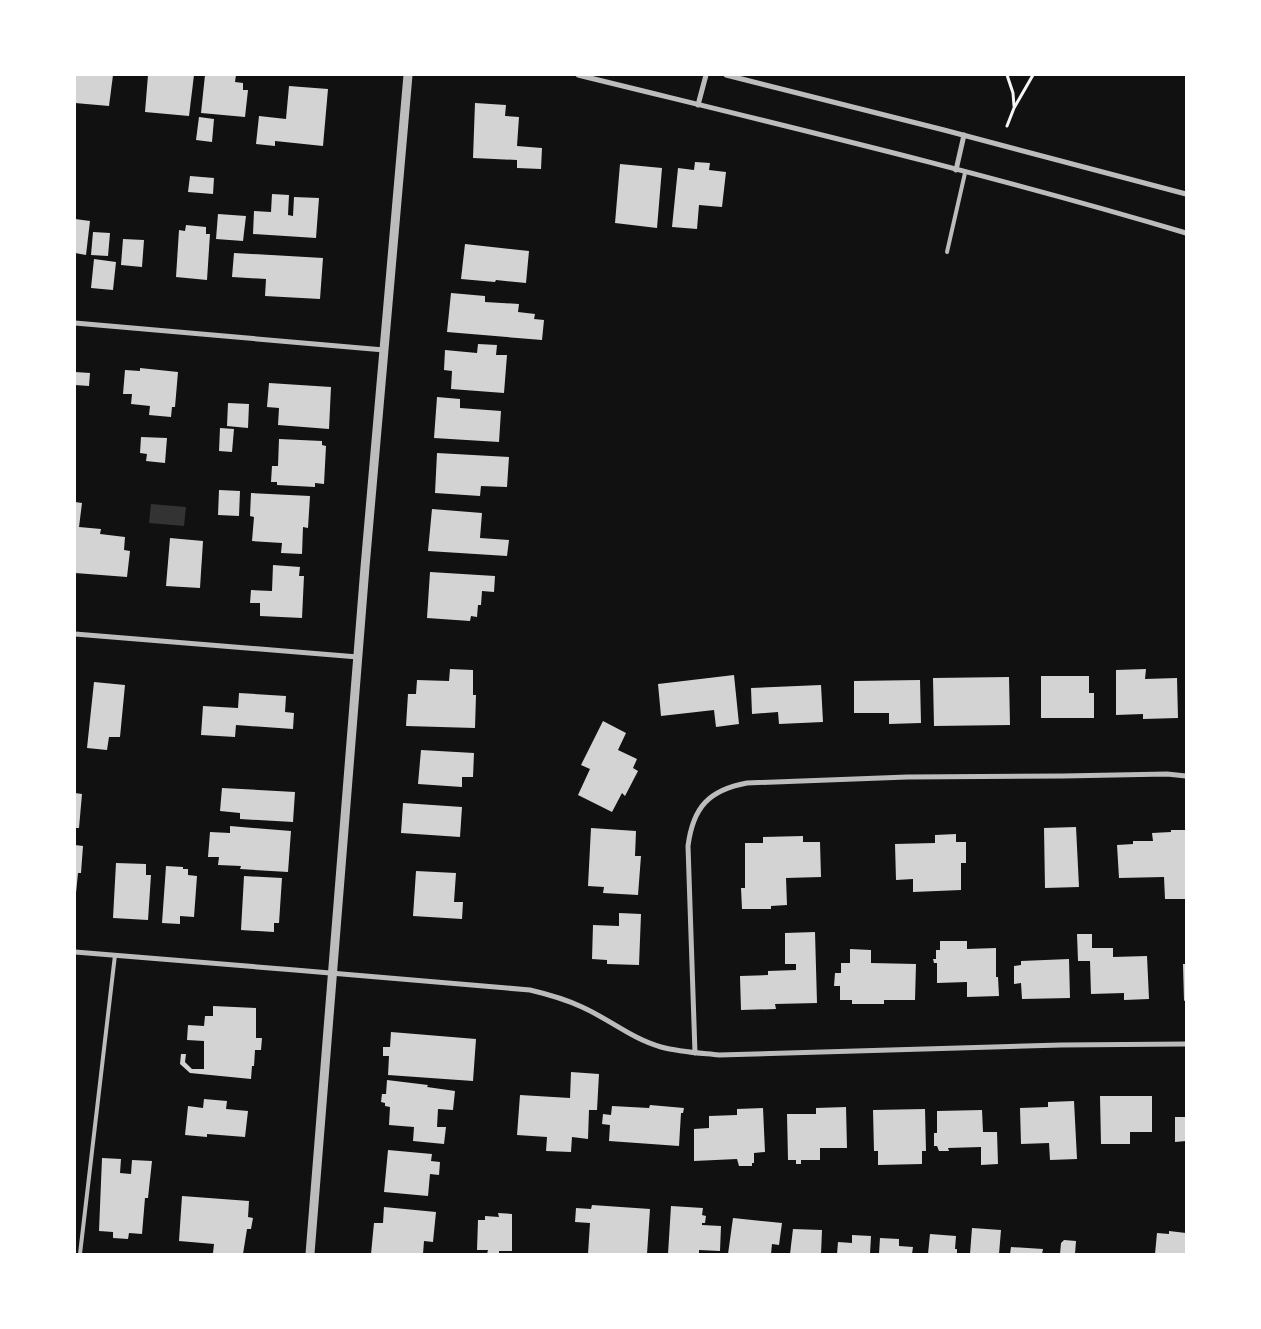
<svg xmlns="http://www.w3.org/2000/svg" width="1261" height="1329" viewBox="0 0 1261 1329" font-family="'PT Sans Narrow',sans-serif">
<style>
.water{fill:#333}
.building{fill:#d3d3d3}
.lines{fill:none;stroke-linecap:round;stroke-linejoin:round}
.path{stroke:#f5f5f5;stroke-width:3}
.service{stroke:#bcbcbc;stroke-width:4}
.minor{stroke:#bcbcbc;stroke-width:5}
.tertiary{stroke:#bcbcbc;stroke-width:9}
</style>
<rect width="100%" height="100%" fill="#111"/>
<path class="water" d="M151,504L186,507L184,526L149,523Z"/>
<g class="building">
<path d="M75,75H113L109,106L75,103Z"/>
<path d="M148,75H194L189,116L145,112Z"/>
<path d="M205,75H236L235,82L243,83V90H248L245,117L201,113Z"/>
<path d="M289,86L328,89L323,146L275,141V146L256,144L259,116L286,119Z"/>
<path d="M475,103L506,105L505,116L519,117L517,146L542,148L541,169L517,168V160L473,158Z"/>
<path d="M199,117L214,119L212,142L196,140Z"/>
<path d="M695,162L710,163L709,170L726,172L722,207L699,205L697,229L672,227L678,168L694,170Z"/>
<path d="M620,164L662,168L657,228L615,223Z"/>
<path d="M190,176L214,178L213,194L188,192Z"/>
<path d="M272,194L289,195L288,215L293,216L294,197L319,198L316,238L253,234L254,211L271,212Z"/>
<path d="M218,214L246,216L243,241L216,239Z"/>
<path d="M75,219L90,221L86,255L75,253Z"/>
<path d="M186,225L206,227V234H210L207,280L176,277L179,230L185,231Z"/>
<path d="M93,232L110,233L108,256L91,255Z"/>
<path d="M123,239L144,240L142,267L121,265Z"/>
<path d="M465,244L529,251L526,283L496,280L495,282L461,279Z"/>
<path d="M234,253L323,258L320,299L265,296L266,279L232,277Z"/>
<path d="M94,259L116,262L113,290L91,288Z"/>
<path d="M451,293L485,296V302L519,304L518,312L535,314L534,319L544,320L542,340L447,332Z"/>
<path d="M478,344L497,345L496,355H507L504,393L451,389L452,371L444,370L445,350L477,353Z"/>
<path d="M140,368L178,372L175,407H172L171,417L149,415L150,406L131,404L132,394H123L125,370L140,371Z"/>
<path d="M75,372L90,373L89,386L75,385Z"/>
<path d="M269,383L331,387L329,429L278,425L279,408L267,407Z"/>
<path d="M437,397L460,399V408L501,411L499,442L434,438Z"/>
<path d="M228,403L249,404L248,428L227,426Z"/>
<path d="M220,428L234,429L232,452L219,451Z"/>
<path d="M141,437L167,438L165,463L146,461L147,454L140,453Z"/>
<path d="M279,439L322,441V445L326,446L324,484L315,483V487L277,485V482H271L272,466H278Z"/>
<path d="M437,453L509,457L507,487L481,486L480,496L435,493Z"/>
<path d="M219,490L240,491L239,516L218,515Z"/>
<path d="M251,493L310,496L308,528L303,527L302,554L281,553L282,543L252,541L254,517L250,516Z"/>
<path d="M75,502L82,503L79,527L101,529L100,534L125,537L124,550L130,551L127,577L75,573Z"/>
<path d="M432,509L482,513L480,538L509,540L507,556L428,551Z"/>
<path d="M170,538L203,541L200,588L166,586Z"/>
<path d="M273,565L300,567L299,576H304L302,618L260,616V603H250L251,590L272,591Z"/>
<path d="M430,572L495,576L494,592L482,591L481,605H478L477,617L471,616L470,621L427,618Z"/>
<path d="M450,669L473,670V695H476L475,728L406,726L408,694H416L417,680L449,681Z"/>
<path d="M1146,669L1145,679L1177,678L1178,718L1143,719V714L1116,715V670Z"/>
<path d="M734,675L739,724L716,727L714,710L661,716L658,684Z"/>
<path d="M1041,676H1089V693H1094V718H1041Z"/>
<path d="M1009,677L1010,725L934,726L933,678Z"/>
<path d="M920,680L921,723L889,724V713H854V681Z"/>
<path d="M94,682L125,685L120,737H109L107,750L87,748Z"/>
<path d="M821,685L823,722L779,724L778,712L752,714L751,688Z"/>
<path d="M239,693L286,696L285,712L294,713L293,729L236,725L235,737L201,735L203,706L238,708Z"/>
<path d="M603,721L626,733L618,750L637,759L633,768L638,771L625,796L622,793L612,812L578,795L590,769L581,765Z"/>
<path d="M421,750L474,753L473,777H462V787L418,784Z"/>
<path d="M222,788L295,792L293,822L240,819V813L220,811Z"/>
<path d="M75,793L82,794L79,828H75Z"/>
<path d="M403,803L462,807L460,837L401,833Z"/>
<path d="M230,826L291,831L288,872L240,869L241,866L218,865L219,857H208L210,832L230,833Z"/>
<path d="M1076,827L1079,887L1045,888L1044,828Z"/>
<path d="M591,828L636,831L635,856H641L638,895L603,893L604,887L588,886Z"/>
<path d="M1171,830H1186V899H1165L1164,877L1119,878L1117,845L1133,844V841H1153L1152,833L1171,832Z"/>
<path d="M956,834V842H966V863H961V890L913,892V879L896,880L895,844L935,843V835Z"/>
<path d="M803,836V842H820L821,877L786,878L787,905L771,906V909H742L741,888H745V843H763V837Z"/>
<path d="M75,845L83,846L81,873H78L76,893H75Z"/>
<path d="M116,863L146,864V875H151L148,920L113,918Z"/>
<path d="M166,866L183,867V869H188V875L197,876L194,917L180,916V924L162,923Z"/>
<path d="M416,871L456,873L454,902H463L462,919L413,916Z"/>
<path d="M244,876L282,878L279,923H274V932L241,930Z"/>
<path d="M619,913L641,914L639,965L607,964V960L592,959L593,925L619,926Z"/>
<path d="M815,932L817,1003L775,1004L776,1009L741,1010L740,976L768,975V971L796,970V964H785V933Z"/>
<path d="M1077,934H1092V948H1113V957L1147,956L1149,999L1124,1000V993L1091,994L1090,961H1078Z"/>
<path d="M940,941H967V949L996,948V977H998L999,996L967,997V982L937,983V963H934L933,959H936V950H940Z"/>
<path d="M850,949L871,950V963L916,964L915,1000H884V1004H852V1000H840V986H834L835,973H841V963H850Z"/>
<path d="M1069,959L1070,998L1022,999L1021,983L1014,984V966L1021,965V961Z"/>
<path d="M1183,964H1186V1000L1184,1001Z"/>
<path d="M213,1006L256,1008V1038H262L261,1050H255L254,1066H252L251,1079L190,1073L180,1064L181,1054H186L185,1062L192,1069H204V1041L187,1040L188,1025L204,1026L205,1016H213Z"/>
<path d="M391,1032L476,1039L473,1081L388,1075L389,1056H383V1047H390Z"/>
<path d="M571,1072L599,1074L597,1110H589L588,1139L572,1137L571,1152L546,1151L547,1137L517,1135L520,1095L570,1098Z"/>
<path d="M387,1080L428,1085L427,1087L455,1091L453,1110L438,1109L437,1127H446L444,1144L413,1141L414,1127L389,1125L390,1107L385,1106V1103L381,1102L382,1094H386Z"/>
<path d="M1100,1096H1152V1132H1130V1144H1101Z"/>
<path d="M204,1099L227,1101L226,1109L248,1111L245,1137L207,1134V1137L185,1135L188,1106L203,1108Z"/>
<path d="M1074,1101L1077,1159L1050,1160L1049,1143L1021,1144L1020,1108L1048,1107V1102Z"/>
<path d="M650,1105L684,1108L683,1113H681L679,1146L609,1141L610,1125L602,1124L603,1114L611,1115L612,1106L649,1108Z"/>
<path d="M846,1107L847,1148H820V1160H801V1164H796V1160H788L787,1114H816V1108Z"/>
<path d="M763,1108L765,1152L754,1153V1163H752V1166H739L737,1159L694,1161V1129L709,1128V1116L737,1115V1109Z"/>
<path d="M925,1109L926,1151H922V1164L878,1165V1151H874L873,1110Z"/>
<path d="M982,1110L983,1132H997L998,1164L981,1165V1147L948,1148L949,1151H939L937,1146H934V1133H937V1111Z"/>
<path d="M1175,1117H1186V1141L1175,1142Z"/>
<path d="M388,1150L432,1154L431,1161L440,1162L439,1175L430,1174L428,1196L384,1192Z"/>
<path d="M102,1158L121,1159L120,1173L131,1174L132,1160L152,1161L148,1198H145L142,1234L129,1233L128,1239L113,1238V1232L99,1231Z"/>
<path d="M182,1196L249,1201L248,1217L253,1218L251,1229H247L243,1254L213,1253L214,1244L179,1241Z"/>
<path d="M592,1205L650,1209L647,1254H588L590,1223L575,1222L576,1208L591,1209Z"/>
<path d="M671,1206L703,1208L702,1215L706,1216L705,1223H702V1225L721,1226L720,1251L699,1250V1254H668Z"/>
<path d="M384,1207L436,1212L433,1242L424,1241L423,1254H371L374,1223H383Z"/>
<path d="M498,1213L512,1214V1251H499V1254H487L488,1250H477L478,1220H485V1216L499,1217Z"/>
<path d="M733,1218L782,1223L779,1245L772,1244L771,1254H728Z"/>
<path d="M972,1228L1001,1230L999,1254H970Z"/>
<path d="M793,1229L822,1230L821,1254H790Z"/>
<path d="M1169,1231L1186,1233V1254H1155L1157,1233L1169,1234Z"/>
<path d="M930,1234L956,1236L955,1249H957V1254H928Z"/>
<path d="M852,1235L871,1236L870,1254H837L838,1242L852,1243Z"/>
<path d="M880,1238L899,1239V1246L913,1247L912,1254H879Z"/>
<path d="M1064,1240L1076,1241L1075,1254H1060L1061,1243Z"/>
<path d="M1011,1247L1043,1249L1042,1254H1010Z"/>
</g>
<g class="lines">
<g class="path">
<path d="M1007,75L1013,93L1014,106"/>
<path d="M1007,126L1014,108L1033,75"/>
</g>
<g class="service">
<path d="M947,252L965,173"/>
<path d="M80,1254L115,955"/>
</g>
<g class="minor">
<path d="M578,75C781,125 985,173 1186,233"/>
<path d="M726,75L944,130L1186,194"/>
<path d="M698,105L706,75"/>
<path d="M956,170L964,135"/>
<path d="M75,323L384,350"/>
<path d="M75,634L358,657"/>
<path d="M75,952C227,965 378,976 530,990C547,994 565,999 582,1007C609,1019 632,1039 661,1047C680,1052 700,1053 719,1055L1061,1045L1186,1044"/>
<path d="M695,1053L688,846C693,807 709,790 747,783L907,777L1063,776L1167,774L1186,776"/>
</g>
<path class="tertiary" d="M310,1254L365,567L408,75"/>
</g>
<rect width="1261" height="1329" fill="none" stroke="#ffffff" stroke-width="152"/>
</svg>
